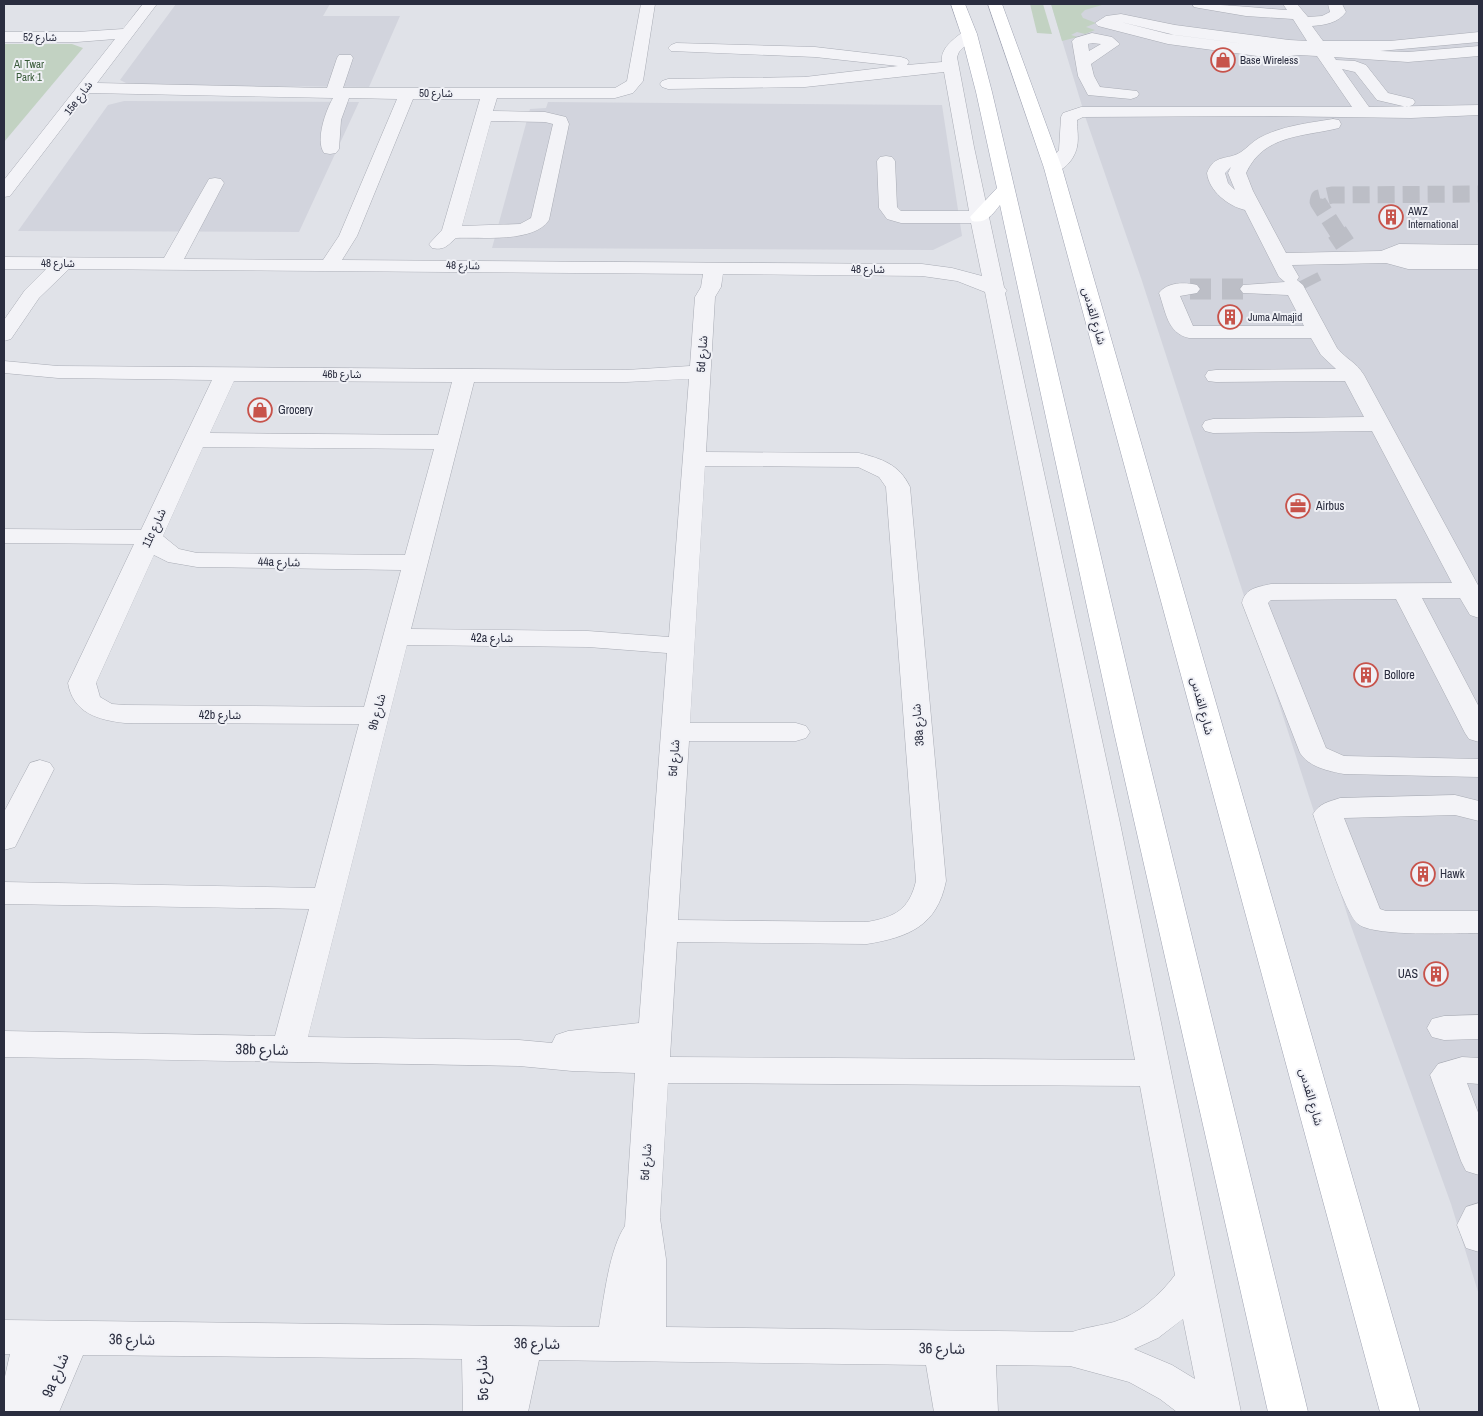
<svg xmlns="http://www.w3.org/2000/svg" width="1483" height="1416" viewBox="0 0 1483 1416" font-family="'Archivo Narrow','Noto Sans Arabic',sans-serif">
<style>
.built{fill:#d2d4dd}
.green{fill:#c2d2c2}
.lines{fill:none;stroke-linecap:round;stroke-linejoin:round}
.minor-tunnel-far1{stroke:#bcbec6;stroke-width:17;stroke-dasharray:17 8;stroke-linecap:butt}
.minor-tunnel{stroke:#bcbec6;stroke-width:21;stroke-dasharray:21 11;stroke-linecap:butt}
.minor-casing{stroke:#a9acb5;stroke-width:1}
.major-casing{stroke:#a0a4b3;stroke-width:1}
.minor{fill:#f3f3f7;fill-rule:evenodd}
.major{fill:#fff;fill-rule:evenodd}
.labels{text-anchor:middle;dominant-baseline:central;stroke-width:4;stroke-linejoin:round;paint-order:stroke}
.far-street-label{font-size:11px;fill:#2a2d3f;stroke:#f0f1f6}
.far-poi-label{font-size:11px;fill:#2a2d3f;stroke:#f0f1f6;text-anchor:start}
.far-park-label{font-size:11px;fill:#385a38;stroke:#f0f1f6}
.street-label{font-size:12px;fill:#2a2d3f;stroke:#f0f1f6}
.poi-label{font-size:12px;fill:#2a2d3f;stroke:#f0f1f6;text-anchor:start}
.near-street-label{font-size:15px;fill:#2a2d3f;stroke:#f0f1f6}
</style>
<rect width="100%" height="100%" fill="#e0e2e8"/>
<g class="built">
<path d="M176,4H330L323,16H400L369,87L130,85L120,80Z"/>
<path d="M1051,4H1479V1295L1451,1204L1351,926L1141,278L1086,119Z"/>
<path d="M124,101L359,102L299,232L18,231L108,105Z"/>
<path d="M548,102L942,105L962,236L933,250L492,248L530,109L546,108Z"/>
</g>
<g class="green">
<path d="M1030,4H1043L1052,34L1037,33Z"/>
<path d="M1051,4H1099L1102,5L1085,10L1081,14L1083,18L1096,23L1086,27L1095,30L1085,34L1077,32L1071,35L1078,37L1062,41Z"/>
<path d="M4,44H72L83,48L4,142Z"/>
</g>
<g class="lines">
<path class="minor-tunnel-far1" d="M1338,233L1318,202L1319,198L1332,195L1479,194"/>
<g class="minor-tunnel">
<path d="M1337,232L1345,244"/>
<path d="M1308,277L1312,285"/>
<path d="M1190,289H1250"/>
</g>
<g class="minor-casing">
<g id="minor">
<path d="M143,4H157L97,83L327,88L337,58L339,55H351L353,58L343,88H615L627,81L641,4H655L643,81L633,93L615,98H497L493,111L545,112L566,117L569,124L549,220C534,243 482,237 456,238C448,245 444,251 432,248L429,244L442,230L480,99H413L357,236L342,260L922,264L952,268L982,276L971,223H901L887,219L879,208L877,161L880,157L886,156L892,157L895,161L897,207L901,211H969L944,72L805,87L668,89L662,87L660,84L662,81L668,79L805,77L898,66L815,57L671,51L668,48L671,45L676,43L815,47L901,57L907,59L909,62L907,65L942,62C940,48 954,39 964,31H974L977,34L959,52L957,57L974,147L1004,287L1007,291L1005,293L1120,823L1241,1412H1177L1160,1399L1129,1382L1070,1366L996,1365L998,1412H934L926,1365L539,1360L528,1412H463L462,1359L83,1355L59,1412H4V1381L10,1354H4V1320L599,1327C604,1298 609,1250 625,1226L635,1073L572,1071L519,1066L4,1057V1031L275,1036L309,909L4,904V882L315,888L359,724L125,723C98,720 73,713 68,683L134,544L4,543V529L141,530L212,380L58,378L4,373V361L58,366L626,370L690,366L695,297L701,287L703,274L69,269L39,298L11,339L4,341V320L25,290L46,269H4V257L164,258L209,179L215,178L221,179L224,183L184,259L323,260L339,236L397,99L349,98L341,120L339,149L336,153L330,154L324,153C315,140 326,110 333,98L89,93L10,196L4,197V180L115,39L77,42H4V32H77L123,29ZM491,121L545,122L553,124L531,218L520,224L462,226ZM723,274L922,276L957,281L985,292L1090,823L1135,1060L670,1057L677,942L867,944C909,937 937,926 946,881L910,487C899,464 882,459 859,453L706,452L715,297L721,287ZM689,379L669,637L588,631L411,629L474,382H626ZM234,381L452,382L438,435L210,433ZM203,447L434,449L405,555L197,553L179,549L163,536ZM705,466L858,467L879,477L886,487L916,881C909,910 895,917 867,922L678,920L689,741H796L806,738L810,732L806,726L796,723H690ZM154,555L168,562L197,567L401,570L364,707L125,705L112,704L100,697L96,683ZM407,645L588,647L667,653L639,1023L568,1031L556,1035L552,1043L519,1040L308,1037ZM668,1083L1140,1086L1175,1275C1160,1295 1139,1314 1114,1322C1100,1326 1086,1327 1072,1332L666,1327V1259L660,1218ZM1183,1319L1195,1379L1172,1365L1134,1349L1158,1338Z"/>
<path d="M1192,4C1224,4 1255,8 1287,10L1283,4H1297L1308,17L1322,16L1330,12L1328,4H1342L1346,12C1338,23 1325,25 1312,26L1323,41H1390L1479,32V42L1380,51L1408,52L1479,46V56L1408,62L1334,57L1336,60L1355,61L1366,65L1388,93L1413,99L1415,102L1413,105L1407,107L1377,100L1355,72L1342,69L1369,107L1479,105V115L1411,118L1263,116L1083,117L1077,120C1077,129 1079,138 1077,147C1074,161 1061,175 1047,172L1044,168L1059,150L1061,117L1063,113L1081,107H1352L1317,56L1299,55L1272,58L1168,44L1098,26L1095,23L1106,16L1121,14L1175,25L1289,40L1307,41L1293,19L1246,16L1199,8L1194,7ZM1121,22L1175,35L1276,48L1168,34Z"/>
<path d="M1092,33L1112,37L1120,44L1091,64L1094,76L1100,87L1137,91L1139,94L1137,97L1131,99L1088,95L1078,76L1072,41L1075,38ZM1092,43L1101,44L1089,51L1088,44Z"/>
<path d="M1333,119L1339,120L1341,124L1339,128C1303,137 1264,134 1246,173L1253,191L1286,253L1381,251L1399,244L1479,245V257L1401,256L1479,257V269H1408L1386,263L1292,265L1299,277L1297,280L1303,285L1337,348C1347,360 1355,361 1364,375L1479,587V618L1470,615L1460,598H1422L1479,707V742L1469,739L1465,733L1396,599L1271,600L1268,603L1326,748L1344,756L1479,759V777L1344,774C1328,771 1309,767 1300,753L1242,603C1245,588 1258,587 1271,584L1452,583L1372,431L1213,433L1205,431L1202,426L1205,421L1213,419L1364,417L1345,381L1216,382L1208,381L1205,376L1208,371L1216,370L1336,369L1321,355L1311,338H1189C1167,333 1166,312 1159,293C1167,282 1185,282 1197,285L1200,289L1197,293L1180,296L1193,326H1304L1288,295L1243,293L1240,289L1243,285L1285,282L1279,277L1245,210C1228,206 1209,191 1207,173C1215,153 1227,161 1241,152C1247,148 1252,142 1259,138C1281,126 1308,123 1333,119ZM1231,167L1228,173L1235,190L1228,183L1225,173Z"/>
<path d="M40,760L50,763L54,769L15,847L4,850V812L30,763Z"/>
<path d="M1455,795L1479,801V821L1455,815L1344,818L1380,909L1386,911H1479V933C1455,933 1374,937 1358,924C1345,914 1320,834 1313,814C1320,803 1328,802 1340,798Z"/>
<path d="M1479,1015V1039L1444,1040L1432,1037L1427,1028L1432,1019L1444,1016Z"/>
<path d="M1462,1057L1479,1058V1084L1467,1083L1479,1115V1175L1466,1171L1461,1161L1430,1075L1438,1064Z"/>
<path d="M1479,1203V1252L1466,1248L1457,1225L1466,1207Z"/>
</g>
</g>
<g class="major-casing">
<g id="major">
<path d="M951,4H965L977,34L992,92L1142,732L1308,1412H1268L1114,732L1000,205C992,215 986,224 972,221L970,217L997,188L976,92L961,34Z"/>
<path d="M988,4H1002L1062,168L1420,1412H1380L1044,168Z"/>
</g>
</g>
<use href="#minor" class="minor"/>
<use href="#major" class="major"/>
</g>
<defs>
<g id="shop-ring" transform="scale(1.25)"><circle r="9.5" fill="#f0f1f6" stroke="#c7534b" stroke-width="1.5"/><path d="M-5-2.5h2.3a2.7 3.5 0 0 1 5.4 0H5L5.5 6h-11ZM-1.5-2.5h3a1.5 2.3 0 0 0-3 0Z" fill="#c7534b"/></g>
<g id="building-ring" transform="scale(1.25)"><circle r="9.5" fill="#f0f1f6" stroke="#c7534b" stroke-width="1.5"/><path d="M-4-6H4V6H1V3H-1V6H-4ZM-2.5-4.3h1.7v1.8h-1.7ZM.8-4.3h1.7v1.8H.8ZM-2.5-1h1.7V.8h-1.7ZM.8-1h1.7V.8H.8Z" fill="#c7534b"/></g>
<g id="office-ring" transform="scale(1.25)"><circle r="9.5" fill="#f0f1f6" stroke="#c7534b" stroke-width="1.5"/><path d="M-6-3h4V-5.5h4V-3h4V5H-6ZM-1-4.5V-3h2v-1.5ZM-6 0V1H6V0Z" fill="#c7534b"/></g>
</defs>
<g fill-rule="evenodd">
<use href="#shop-ring" x="1223" y="60"/>
<use href="#building-ring" x="1391" y="217"/>
<use href="#building-ring" x="1230" y="317"/>
<use href="#shop-ring" x="260" y="410"/>
<use href="#office-ring" x="1298" y="506"/>
<use href="#building-ring" x="1366" y="675"/>
<use href="#building-ring" x="1423" y="874"/>
<use href="#building-ring" x="1436" y="974"/>
</g>
<g class="labels">
<g class="far-street-label">
<text x="40" y="37">شارع 52</text>
<text x="436" y="93">شارع 50</text>
<text transform="translate(78 98) rotate(-53)">15e شارع</text>
<text x="58" y="263">شارع 48</text>
<text transform="translate(463 265) rotate(1)">شارع 48</text>
<text x="868" y="269">شارع 48</text>
<text x="342" y="374">46b شارع</text>
</g>
<g class="far-poi-label">
<text x="1240" y="60">Base Wireless</text>
<text x="1408" y="211">AWZ<tspan x="1408" dy="13">International</tspan></text>
<text x="1248" y="317">Juma Almajid</text>
</g>
<g class="far-park-label">
<text x="29" y="64">Al Twar<tspan x="29" dy="13">Park 1</tspan></text>
</g>
<g class="street-label">
<text transform="translate(1094 316) rotate(74)">شارع القدس</text>
<text transform="translate(702 354) rotate(-86)">5d شارع</text>
<text transform="translate(154 528) rotate(-65)">11c شارع</text>
<text transform="translate(279 562) rotate(1)">44a شارع</text>
<text x="492" y="638">42a شارع</text>
<text transform="translate(1202 706) rotate(75)">شارع القدس</text>
<text transform="translate(377 712) rotate(-75)">9b شارع</text>
<text x="220" y="715">42b شارع</text>
<text transform="translate(918 725) rotate(-95)">38a شارع</text>
<text transform="translate(674 758) rotate(-86)">5d شارع</text>
<text transform="translate(1311 1097) rotate(74)">شارع القدس</text>
<text transform="translate(646 1162) rotate(-86)">5d شارع</text>
</g>
<g class="poi-label">
<text x="278" y="410">Grocery</text>
<text x="1316" y="506">Airbus</text>
<text x="1384" y="675">Bollore</text>
<text x="1440" y="874">Hawk</text>
<text x="1418" y="974" text-anchor="end">UAS</text>
</g>
<g class="near-street-label">
<text transform="translate(262 1049) rotate(1)">38b شارع</text>
<text transform="translate(132 1339) rotate(1)">شارع 36</text>
<text transform="translate(537 1343) rotate(1)">شارع 36</text>
<text transform="translate(942 1348) rotate(1)">شارع 36</text>
<text transform="translate(55 1375) rotate(-67)">9a شارع</text>
<text transform="translate(482 1378) rotate(-92)">5c شارع</text>
</g>
</g>
<rect width="1483" height="1416" fill="none" stroke="#2a2d3f" stroke-width="10"/>
</svg>
